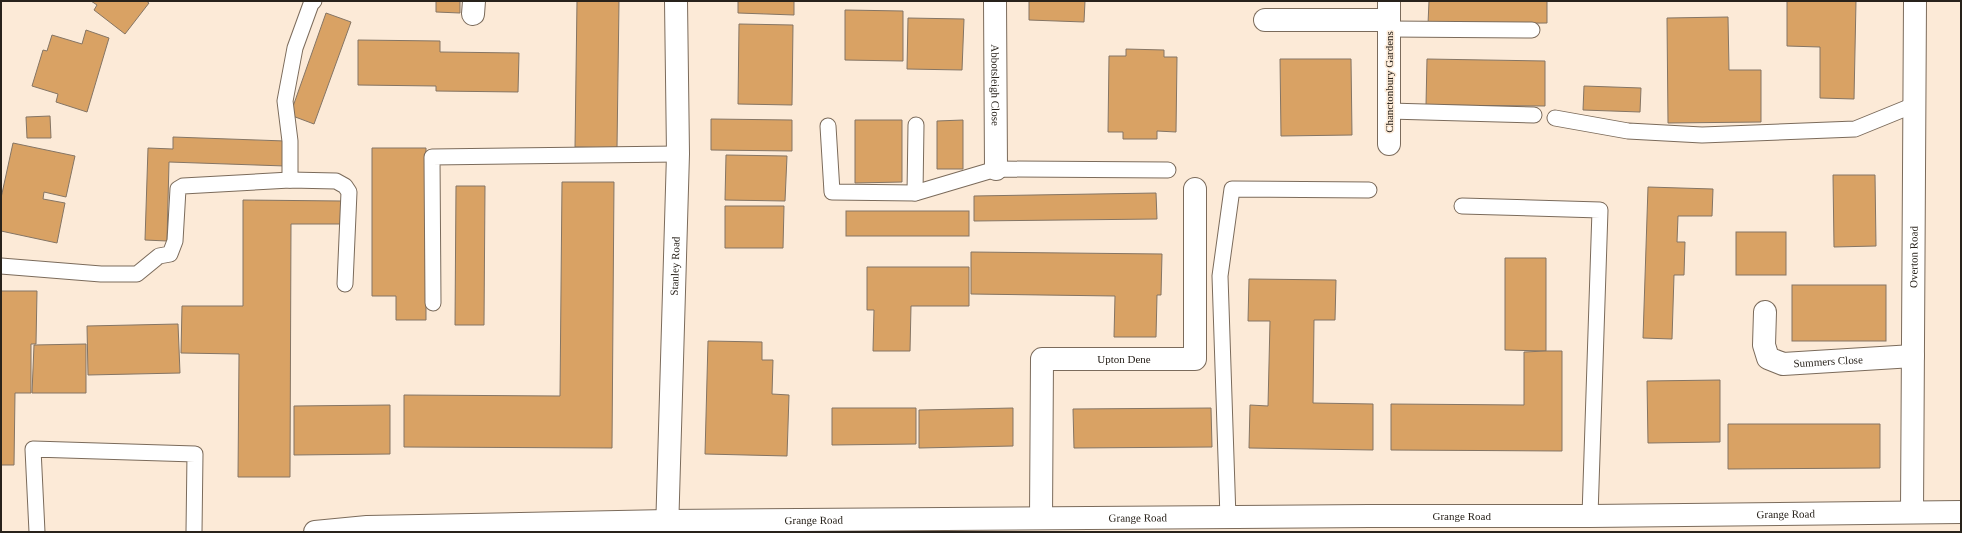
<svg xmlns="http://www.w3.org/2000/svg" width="1962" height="533" viewBox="0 0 1962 533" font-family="'Times New Roman',serif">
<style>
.building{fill:#d9a264;stroke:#857564}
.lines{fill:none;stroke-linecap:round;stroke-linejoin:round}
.service-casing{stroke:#7b6b5b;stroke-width:17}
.minor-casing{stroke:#7b6b5b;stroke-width:24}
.service{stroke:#fff;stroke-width:15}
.minor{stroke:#fff;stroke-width:22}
.labels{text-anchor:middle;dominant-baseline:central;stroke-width:3;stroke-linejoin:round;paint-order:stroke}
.street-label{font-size:11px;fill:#28221b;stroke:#fcead7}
</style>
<rect width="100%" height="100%" fill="#fcead7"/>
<g class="building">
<path d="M91,1H146L149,3L125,34L94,10L97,5Z"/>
<path d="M436,1H460V13L436,12Z"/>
<path d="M577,1H619L617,148L575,147Z"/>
<path d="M738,1H794V15L738,13Z"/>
<path d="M1029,1H1085L1084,22L1029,20Z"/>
<path d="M1429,1H1547V23L1428,24Z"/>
<path d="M1787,1H1856L1854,99L1820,98V47L1787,46Z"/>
<path d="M845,10L903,11V61L845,60Z"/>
<path d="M326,13L351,22L314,124L290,115Z"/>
<path d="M1728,17L1729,70H1761V122L1668,123L1667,18Z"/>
<path d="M908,18L964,19L962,70L907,69Z"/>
<path d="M739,24L793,25L792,105L738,104Z"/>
<path d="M86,30L109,38L87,112L56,102L58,94L32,86L43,50L47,51L52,35L82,44Z"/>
<path d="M358,40L440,41V52L519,53L518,92L436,91V86L358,85Z"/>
<path d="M1126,49L1164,50V57H1177L1176,132L1157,131V139H1123V132H1108L1109,56H1126Z"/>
<path d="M1280,59H1351L1352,135L1281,136Z"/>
<path d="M1427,59L1545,61V106L1426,105Z"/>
<path d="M1584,86L1641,88L1640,112L1583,110Z"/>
<path d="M50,116L51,138H27L26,117Z"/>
<path d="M711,119L792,120V151L711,150Z"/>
<path d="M855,120H902V182L855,183Z"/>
<path d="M963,120V169H937V121Z"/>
<path d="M173,137L285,141V166L169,162L167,241L145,240L148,148L173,149Z"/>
<path d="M13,143L75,156L66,197L44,192L43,199L65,203L57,243L1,231V198Z"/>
<path d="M372,148H426V320H396V296H372Z"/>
<path d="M726,155L787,156L785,201L725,200Z"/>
<path d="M1833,175H1875L1876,246L1834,247Z"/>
<path d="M562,182H614L612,448L404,447V395L560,396Z"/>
<path d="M456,186H485L484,325H455Z"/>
<path d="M1648,187L1713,189L1712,216H1678L1677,242H1685L1684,275H1674L1672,339L1643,338Z"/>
<path d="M1156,193L1157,219L974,221V196Z"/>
<path d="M243,200L342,201V224H291L290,477H238L239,354L181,353L182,306H243Z"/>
<path d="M725,206H784L783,248H725Z"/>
<rect x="846" y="211" width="123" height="25"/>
<rect x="1736" y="232" width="50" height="43"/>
<path d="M971,252L1162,254L1161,295H1157L1156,337H1114L1115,296L971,294Z"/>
<path d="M1505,258H1546V351L1505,350Z"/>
<path d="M867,267H969V306H911L910,351H873L874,310H867Z"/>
<path d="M1249,279L1336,280L1335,320H1314L1313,403L1373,404V450L1249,448L1250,405L1268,406L1270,321H1248Z"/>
<rect x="1792" y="285" width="94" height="56"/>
<path d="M1,291H37L36,344H31V393H15L14,465H1Z"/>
<path d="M178,324L180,373L88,375L87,326Z"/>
<path d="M708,341L762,342V360H773L772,394L789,395L787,456L705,454Z"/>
<path d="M86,344V393H32L34,345Z"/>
<path d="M1546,351H1562V451L1391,450V404L1524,405V352Z"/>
<path d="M1720,380V442L1648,443L1647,381Z"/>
<path d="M390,405V454L294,455V406Z"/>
<path d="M832,408H916V444L832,445Z"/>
<path d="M1013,408V446L919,448V410Z"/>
<path d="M1211,408L1212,447L1074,448L1073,409Z"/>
<path d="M1728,424H1880V468L1728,469Z"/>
</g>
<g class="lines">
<g class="service-casing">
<g id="service">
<path d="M1389,29L1532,30"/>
<path d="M1389,111L1534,115"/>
<path d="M1555,118L1628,131L1702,135L1855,129L1914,105"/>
<path d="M828,126L832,192L915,193L996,169L1168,170"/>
<path d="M290,180V141L285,101L295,48L311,4L314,1"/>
<path d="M915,193L916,125"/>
<path d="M1462,206L1600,210L1590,516"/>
<path d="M1,266L101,274H137L159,256L170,254L175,241L178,189L183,186L290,180L336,181L345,186L349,192L345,284"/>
<path d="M433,303L432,157L678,154"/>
<path d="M1228,518L1220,276L1232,189L1369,190"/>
<path d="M37,532L33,449L195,454L194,532"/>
</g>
</g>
<g class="minor-casing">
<g id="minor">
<path id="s1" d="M995,1L996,169"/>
<path d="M1389,1V144"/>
<path d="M473,14L474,1"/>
<path d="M1265,20H1389"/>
<path id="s2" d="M1765,312L1764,345L1768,358L1783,364L1913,356"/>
<path id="s3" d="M1912,512L1915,1"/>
<path id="s4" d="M1041,518L1042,359H1195V189"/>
<path id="s5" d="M315,532L367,527L667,521L1370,516H1590L1961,512"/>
<path id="s6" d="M667,532L678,154L676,1"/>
</g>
</g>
<use href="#service" class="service"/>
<use href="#minor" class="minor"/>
</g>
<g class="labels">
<g class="street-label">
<text transform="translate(1389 82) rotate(-90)">Chanctonbury Gardens</text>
<text stroke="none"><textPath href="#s1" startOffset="84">Abbotsleigh Close</textPath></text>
<text stroke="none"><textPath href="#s3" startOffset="255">Overton Road</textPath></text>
<text stroke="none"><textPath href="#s6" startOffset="266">Stanley Road</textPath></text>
<text stroke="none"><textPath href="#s4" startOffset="241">Upton Dene</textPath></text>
<text stroke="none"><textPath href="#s2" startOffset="108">Summers Close</textPath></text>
<text stroke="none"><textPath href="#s5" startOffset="1471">Grange Road</textPath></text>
<text stroke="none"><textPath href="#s5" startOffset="1147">Grange Road</textPath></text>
<text stroke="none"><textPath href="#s5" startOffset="823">Grange Road</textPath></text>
<text stroke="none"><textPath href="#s5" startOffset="499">Grange Road</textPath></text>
</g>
</g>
<rect width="1962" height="533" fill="none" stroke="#28221b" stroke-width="4"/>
</svg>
